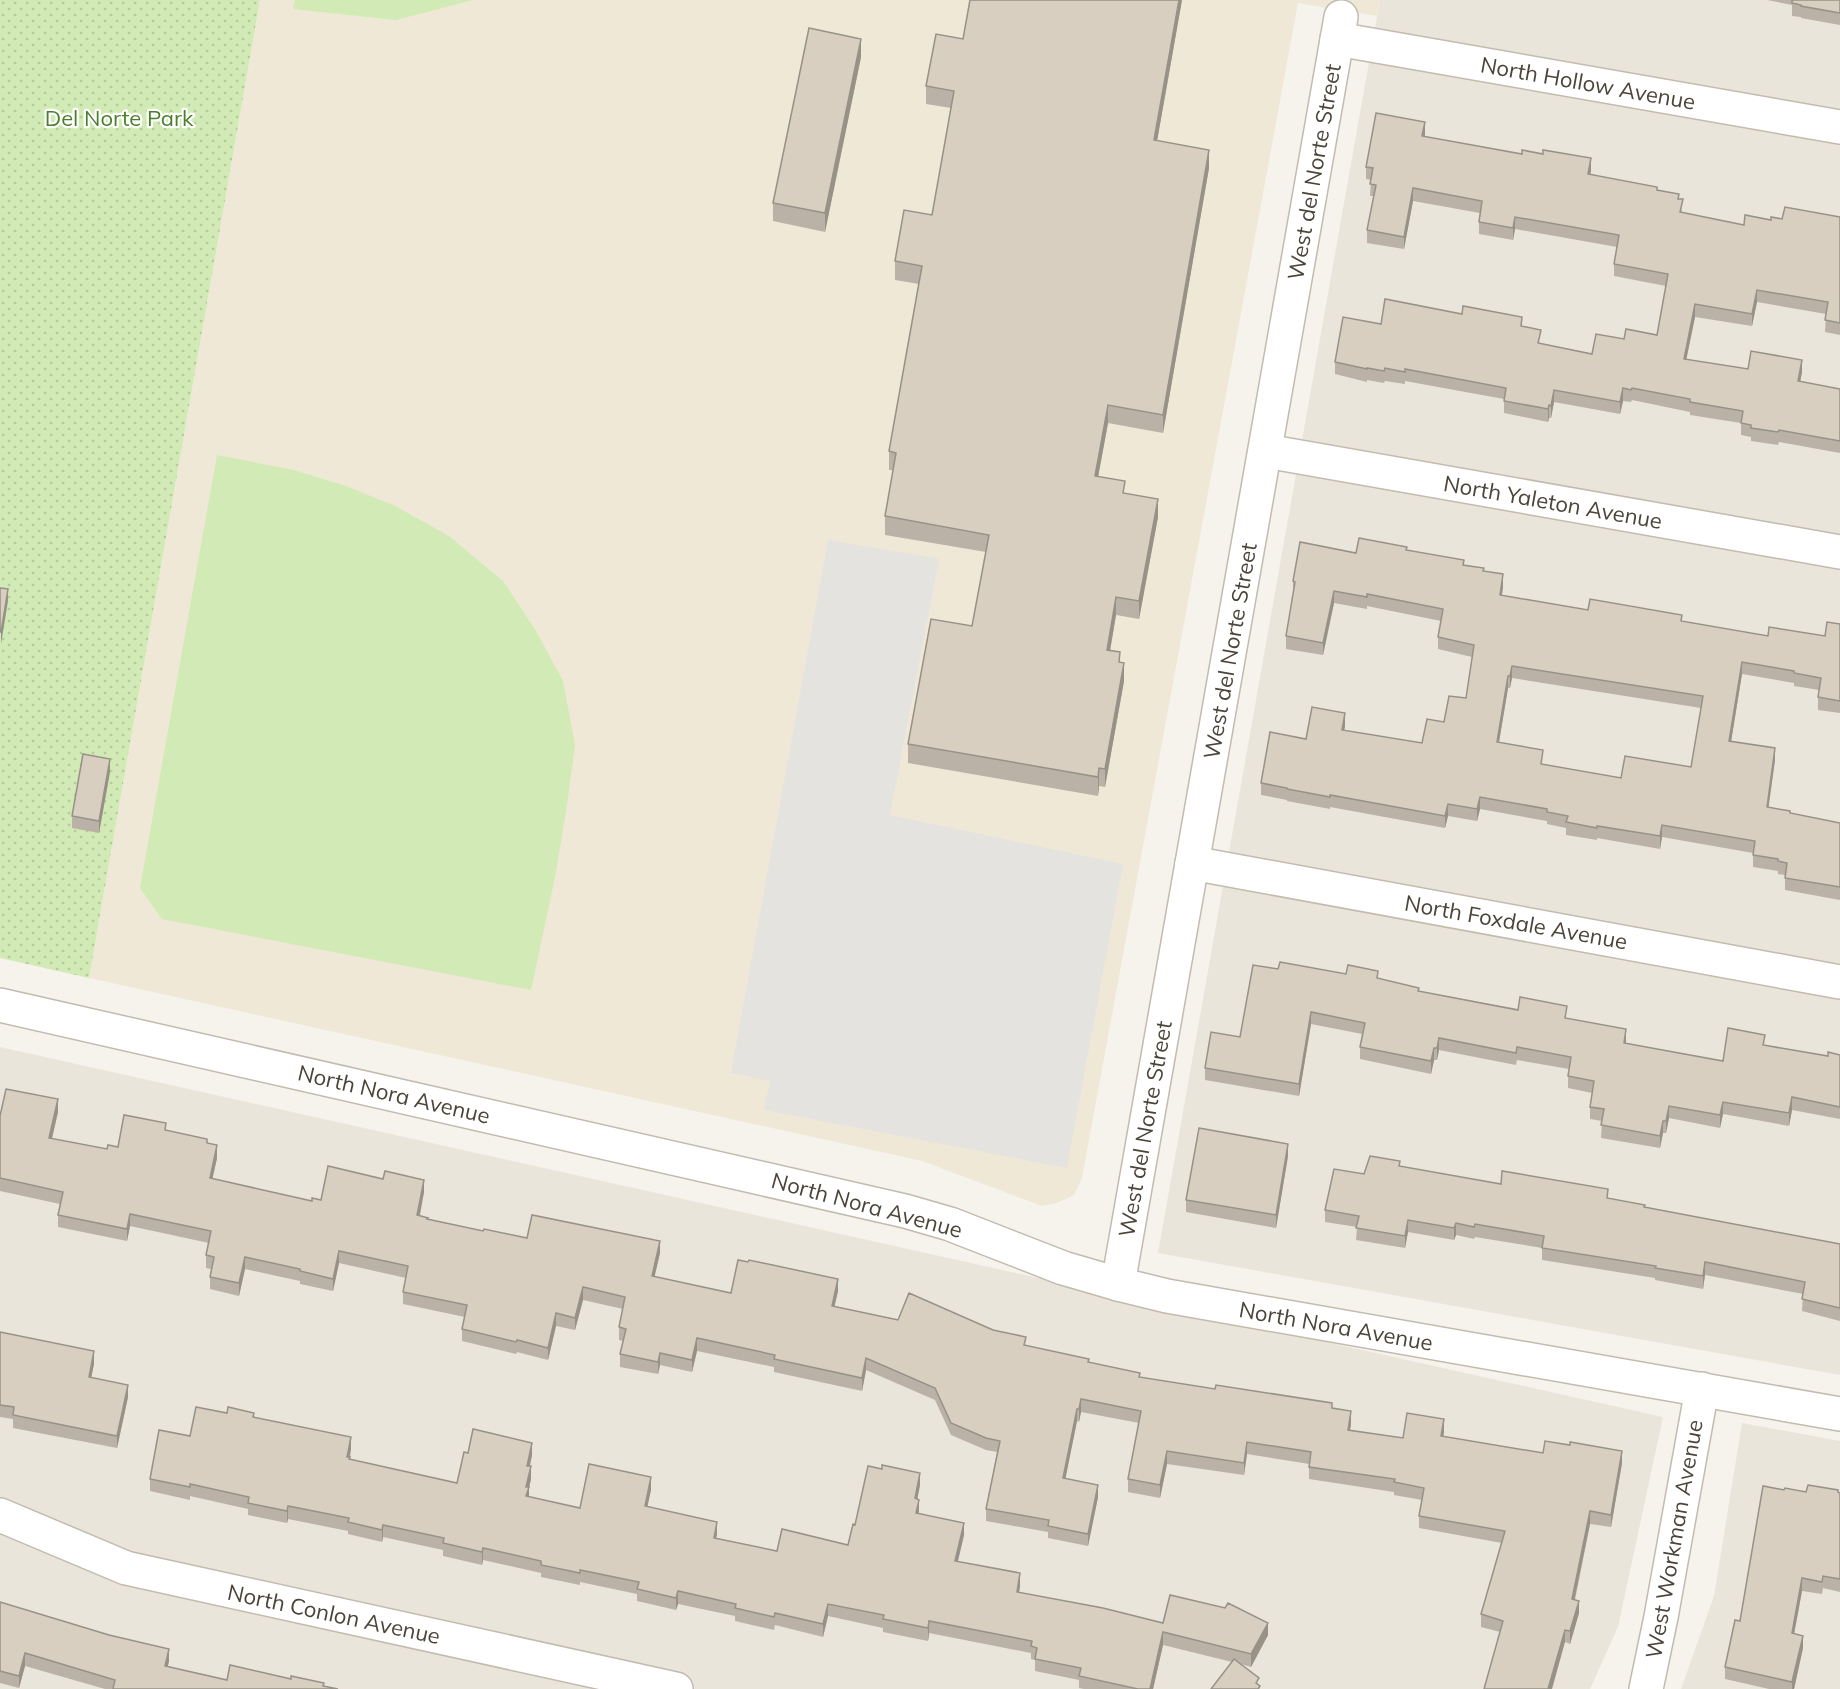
<svg xmlns="http://www.w3.org/2000/svg" width="1840" height="1689" viewBox="0 0 1840 1689" font-family="Mulish,sans-serif">
<style>
.residential{fill:#eae5da}
.education{fill:#efe8d6}
.park{fill:url(#park-dots)}
.pitch{fill:#d2eab5}
.parking{fill:#e5e3e0}
.lines{fill:none;stroke-linecap:round;stroke-linejoin:round}
.minor-casing{stroke:#c2bbae;stroke-width:36}
.minor{stroke:#fff;stroke-width:33}
.wall{fill:#bab2a6;fill-rule:evenodd}
.shaded-wall{fill:#979187}
.building{fill:#d8cfc1;stroke:#979187;stroke-width:1.5;fill-rule:evenodd}
.labels{text-anchor:middle;dominant-baseline:central;stroke-width:4.5;stroke-linejoin:round;paint-order:stroke}
.street-label{font-size:22px;fill:#4b4439;stroke:#fff}
.park-label{font-size:22px;fill:#4a7f2a;stroke:#fff}
</style>
<defs>
<pattern id="park-dots" width="8" height="8" patternUnits="userSpaceOnUse" patternTransform="scale(1.5)"><rect width="8" height="8" fill="#d2eab5"/><path d="M2 2h.1M6 6h.1" fill="none" stroke="#b6ca9c" stroke-width="1.8" stroke-linecap="round"/></pattern>
</defs>
<rect width="100%" height="100%" fill="#f6f3ec"/>
<g class="residential">
<path d="M1380,0H1840V1375L1158,1253Z"/>
<path d="M0,1047L1663,1417L1618,1627L1590,1689H0Z"/>
<path d="M1742,1423L1840,1441V1689H1681L1714,1596Z"/>
</g>
<path class="education" d="M260,0H1380L1377,16L1298,3L1082,1178L1074,1195L1057,1203L1042,1206L922,1161L89,978Z"/>
<path class="park" d="M0,0H260L89,978L0,958Z"/>
<g class="pitch">
<path d="M295,0H473L396,20L293,9Z"/>
<path d="M217,455L294,470L346,486L395,506L449,536L503,581L536,631L563,681L575,745L567,805L555,877L531,990L162,919L140,888Z"/>
</g>
<path class="parking" d="M828,540L939,559L890,815L1123,864L1067,1168L764,1110L770,1081L731,1073Z"/>
<g class="lines">
<g class="minor-casing">
<g id="minor">
<path d="M1337,39L1840,127"/>
<path d="M1266,451L1840,552"/>
<path d="M1192,863L1840,982"/>
<path d="M0,1005L905,1211L950,1224L1063,1268L1118,1284L1167,1296L1840,1414"/>
<path d="M1118,1284L1341,17"/>
<path d="M0,1515L126,1568L676,1689"/>
<path d="M1646,1689L1661,1617L1702,1389"/>
</g>
</g>
<use href="#minor" class="minor"/>
</g>
<g class="wall">
<path d="M970,0H1182L1157,141L1209,168L1163,433L1108,423L1098,476L1125,493L1158,517L1139,619L1116,615L1110,651L1120,662L1124,681L1105,787L1099,786L1098,796L908,763V744L972,626L986,552L885,535V516L893,470H889V451L919,284L895,280V261L932,215L951,108L926,104V86L963,39Z"/>
<path d="M1767,0H1840V25L1801,18V17L1792,16V5Z"/>
<path d="M861,57L825,232L773,221V203Z"/>
<path d="M1425,134L1424,137L1591,171L1590,174L1657,190L1679,199L1682,212L1744,225L1771,220L1840,217V335L1825,332L1826,314L1757,302L1752,326L1695,317L1686,359L1748,369L1802,372L1800,381L1840,389V453L1779,442L1778,445L1751,441V437L1741,435V423L1690,415V412L1632,400L1631,402L1623,401L1620,414L1554,402L1551,418H1549L1548,422L1504,413V399L1405,381V384L1385,381L1384,383L1367,380V382L1335,374V362L1381,324L1522,327L1540,343L1592,354L1624,339L1657,335L1666,286L1614,276V264L1617,247L1515,229L1513,240L1479,234V222L1480,213L1413,201L1404,249L1367,243V230L1374,196H1370L1371,180L1366,179V167Z"/>
<path d="M1407,551L1464,565L1484,571L1503,587L1502,595L1588,610L1682,621L1768,636H1825L1840,624V713L1818,710V697L1819,690L1794,686V683L1742,674L1731,742L1775,760L1768,807L1790,814L1840,823V900L1785,890V875L1778,874V871L1753,867V853L1662,837L1660,849L1597,838V840L1566,835V828L1547,824V821L1480,809L1477,821L1448,816L1445,828L1330,807V809L1287,801V800L1261,795V783L1306,739L1345,726L1344,730L1422,743L1444,722L1466,698L1472,657L1438,649V637L1441,621L1367,606V609L1334,603L1323,655L1286,649V636L1293,594V581L1356,553ZM1512,678L1701,708L1691,767L1621,778L1543,764L1499,742L1508,688H1510Z"/>
<path d="M110,772L99,833L72,828V816Z"/>
<path d="M1278,969L1346,974L1378,978L1419,991L1567,1018L1626,1041V1043L1723,1061L1765,1045L1828,1056L1840,1055V1119L1792,1110L1789,1126L1723,1114L1720,1128L1669,1118L1666,1133H1663L1660,1148L1601,1138L1602,1121L1590,1119V1107L1592,1093L1568,1088V1076L1569,1069L1517,1060L1516,1065L1439,1050L1437,1060H1434L1431,1074L1360,1059V1047L1362,1034L1311,1024L1299,1096L1205,1080V1068L1240,1037Z"/>
<path d="M58,1112L52,1139L107,1149L118,1147L166,1130L207,1143L217,1158L212,1179L312,1201L424,1192L420,1216L428,1219L483,1231L527,1238L660,1253L654,1277L731,1293L838,1291L834,1306L1026,1346L1140,1377L1332,1408L1351,1424L1350,1430L1403,1438L1444,1432L1443,1437L1543,1453L1622,1463L1611,1527L1590,1524L1575,1600L1579,1613L1570,1644L1565,1642L1500,1632L1481,1627V1614L1502,1543L1419,1528V1516L1422,1500L1394,1495V1492L1309,1479V1464L1247,1454L1244,1475L1167,1464L1160,1498L1128,1492V1479L1139,1423L1081,1412L1079,1422L1077,1421L1065,1479L1098,1497L1088,1546L1048,1538V1532L986,1521V1509L997,1452L986,1450L951,1435L935,1400L866,1370L862,1391L774,1372V1367L697,1351L692,1372L660,1365L658,1374L620,1367V1354L623,1341L619,1340V1327L623,1309L583,1300L575,1330L556,1326L548,1360L517,1352L516,1354L462,1341V1329L465,1317L403,1304V1292L406,1278L339,1263L333,1291L300,1284V1281L245,1269L239,1296L210,1289V1277L211,1269L206,1268V1255L209,1243L130,1226L127,1241L58,1227V1215L60,1204L0,1191V1116Z"/>
<path d="M1288,1156L1276,1228L1186,1212V1200Z"/>
<path d="M1400,1167L1501,1184L1608,1198L1645,1207L1840,1244V1321L1802,1311L1803,1294L1705,1275L1703,1289L1655,1280V1278L1542,1260V1248L1475,1237L1474,1239L1456,1235L1454,1240L1408,1232L1405,1248L1356,1240L1357,1227L1325,1222V1210L1364,1174Z"/>
<path d="M0,1332L94,1364L91,1377L128,1397L117,1448L13,1428V1419L0,1417Z"/>
<path d="M227,1413L254,1418L351,1449L350,1459L457,1483L532,1455L530,1466L531,1479L529,1487V1497L580,1508L651,1490L647,1506L717,1534L716,1538L777,1551L848,1545L855,1525L920,1485L917,1499L919,1513L964,1535L958,1561L1020,1586L1019,1592L1163,1623L1268,1635L1251,1667L1241,1664L1259,1685L1260,1689L1232,1662L1163,1645L1153,1689H1084L1079,1688V1680L1035,1671V1660L1031,1659V1653L929,1633L928,1641L883,1632V1628L828,1616L823,1637L775,1625L774,1630L735,1621V1616L678,1604L676,1610L637,1601V1594L580,1582V1585L541,1577V1573L483,1560L482,1565L443,1556V1550L383,1537L382,1542L348,1534V1531L288,1519L287,1523L248,1515V1509L190,1496V1500L150,1491V1479L190,1436Z"/>
<path d="M1784,1490L1840,1493V1592L1823,1588L1822,1594L1802,1591L1794,1634L1803,1648L1794,1689H1769L1725,1679V1667Z"/>
<path d="M0,1602L169,1661L168,1666L227,1680L324,1686L338,1689H105L25,1666L19,1688L0,1683Z"/>
</g>
<g class="shaded-wall">
<path d="M1179,0H1182L1154,158V140Z"/>
<path d="M861,39V57L825,232V213Z"/>
<path d="M1425,122V134L1422,148V136Z"/>
<path d="M1209,150V168L1163,433V415Z"/>
<path d="M1591,158V171L1588,186V174Z"/>
<path d="M1413,188V201L1404,249V237Z"/>
<path d="M1515,217V229L1513,240V228Z"/>
<path d="M1757,290V302L1752,326V314Z"/>
<path d="M1695,304V317L1684,371V359Z"/>
<path d="M1802,360V372L1798,393V381Z"/>
<path d="M1623,388V401L1620,414V402Z"/>
<path d="M1554,390V402L1551,418V406Z"/>
<path d="M1108,405V423L1095,494V476Z"/>
<path d="M1549,405V418L1548,422V409Z"/>
<path d="M1158,499V517L1139,619V601Z"/>
<path d="M1503,574V587L1500,607V595Z"/>
<path d="M8,589V601L1,644V632Z"/>
<path d="M1334,591V603L1323,655V643Z"/>
<path d="M1116,597V615L1107,668V650Z"/>
<path d="M1742,662V674L1729,754V741Z"/>
<path d="M1124,663V681L1105,787V769Z"/>
<path d="M1512,666V678L1510,688V676Z"/>
<path d="M1508,676V688L1497,754V742Z"/>
<path d="M1345,713V726L1342,742V730Z"/>
<path d="M1775,748V760L1767,819V807Z"/>
<path d="M110,759V772L99,833V821Z"/>
<path d="M1099,768V786L1098,796V777Z"/>
<path d="M1480,797V809L1477,821V809Z"/>
<path d="M1448,804V816L1445,828V816Z"/>
<path d="M1662,825V837L1660,849V836Z"/>
<path d="M1311,1012V1024L1299,1096V1084Z"/>
<path d="M1626,1029V1041L1624,1055V1043Z"/>
<path d="M1439,1038V1050L1437,1060V1048Z"/>
<path d="M1434,1048V1060L1431,1074V1061Z"/>
<path d="M1792,1097V1110L1789,1126V1113Z"/>
<path d="M58,1099V1112L49,1150V1138Z"/>
<path d="M1723,1102V1114L1720,1128V1115Z"/>
<path d="M1669,1106V1118L1666,1133V1121Z"/>
<path d="M1663,1121V1133L1660,1148V1136Z"/>
<path d="M1288,1144V1156L1276,1228V1215Z"/>
<path d="M217,1145V1158L210,1190V1178Z"/>
<path d="M424,1180V1192L417,1228V1215Z"/>
<path d="M130,1214V1226L127,1241V1229Z"/>
<path d="M1408,1220V1232L1405,1248V1236Z"/>
<path d="M1456,1223V1235L1454,1240V1228Z"/>
<path d="M660,1241V1253L652,1288V1276Z"/>
<path d="M339,1251V1263L333,1291V1279Z"/>
<path d="M245,1257V1269L239,1296V1283Z"/>
<path d="M1705,1262V1275L1703,1289V1276Z"/>
<path d="M838,1279V1291L832,1318V1306Z"/>
<path d="M583,1287V1300L575,1330V1318Z"/>
<path d="M556,1313V1326L548,1360V1348Z"/>
<path d="M697,1338V1351L692,1372V1360Z"/>
<path d="M94,1351V1364L89,1389V1377Z"/>
<path d="M660,1353V1365L658,1374V1362Z"/>
<path d="M866,1358V1370L862,1391V1378Z"/>
<path d="M128,1385V1397L117,1448V1436Z"/>
<path d="M1081,1399V1412L1079,1422V1409Z"/>
<path d="M1077,1409V1421L1063,1491V1478Z"/>
<path d="M1351,1411V1424L1348,1442V1430Z"/>
<path d="M1444,1419V1432L1441,1449V1436Z"/>
<path d="M351,1437V1449L347,1469V1457Z"/>
<path d="M1247,1442V1454L1244,1475V1463Z"/>
<path d="M532,1443V1455L527,1478V1466Z"/>
<path d="M1167,1451V1464L1160,1498V1485Z"/>
<path d="M1622,1451V1463L1611,1527V1515Z"/>
<path d="M531,1466V1479L528,1492L529,1487V1499L526,1508V1487Z"/>
<path d="M920,1473V1485L915,1511V1498Z"/>
<path d="M651,1477V1490L645,1518V1506Z"/>
<path d="M1098,1485V1497L1088,1546V1534Z"/>
<path d="M919,1500V1512L916,1525V1513Z"/>
<path d="M288,1506V1519L287,1523V1511Z"/>
<path d="M1590,1511V1524L1572,1611V1599Z"/>
<path d="M717,1522V1534L714,1550V1538Z"/>
<path d="M964,1523V1535L955,1573V1561Z"/>
<path d="M383,1525V1537L382,1542V1530Z"/>
<path d="M483,1548V1560L482,1565V1552Z"/>
<path d="M1020,1573V1586L1017,1604V1592Z"/>
<path d="M1802,1578V1591L1792,1645V1633Z"/>
<path d="M678,1591V1604L676,1610V1598Z"/>
<path d="M1579,1601V1613L1570,1644V1631Z"/>
<path d="M828,1604V1616L823,1637V1624Z"/>
<path d="M929,1621V1633L928,1641V1628Z"/>
<path d="M1268,1623V1635L1251,1667V1654Z"/>
<path d="M1565,1630V1642L1552,1689H1548Z"/>
<path d="M1163,1632V1645L1153,1689H1150Z"/>
<path d="M1803,1636V1648L1794,1689H1792V1682Z"/>
<path d="M169,1649V1661L165,1678V1666Z"/>
<path d="M25,1653V1666L19,1688V1676Z"/>
</g>
<g class="building">
<path d="M970,0H1179L1154,140L1209,150L1163,415L1108,405L1095,476L1125,481L1123,493L1158,499L1139,601L1116,597L1107,650L1120,652L1119,662L1124,663L1105,769L1099,768L1098,777L908,744L931,619L972,626L989,535L885,516L896,453L889,451L922,266L895,261L904,210L932,215L954,91L926,86L936,34L963,39Z"/>
<path d="M1792,0H1840V13L1801,6V5L1792,3Z"/>
<path d="M809,28L861,39L825,213L773,203Z"/>
<path d="M1376,113L1425,122L1422,136L1522,154V150L1543,154V150L1591,158L1588,174L1657,187V190L1679,194L1678,199H1683L1680,212L1744,225L1745,215L1771,220V217L1782,219L1785,207L1840,217V323L1825,320L1828,302L1757,290L1752,314L1695,304L1684,359L1748,369L1751,351L1802,360L1798,381L1840,389V441L1779,430L1778,432L1751,428V425L1741,423L1743,411L1690,402V399L1632,388L1631,390L1623,388L1620,402L1554,390L1551,406L1549,405L1548,409L1504,401L1506,388L1405,369V372L1385,368L1384,371L1367,368V369L1335,362L1343,317L1381,324L1385,299L1462,314L1463,306L1522,317L1521,326L1541,330L1538,343L1592,354L1596,334L1624,339L1626,329L1657,335L1668,274L1614,264L1619,235L1515,217L1513,228L1479,222L1482,201L1413,188L1404,237L1367,230L1376,185L1370,184L1373,168L1366,167Z"/>
<path d="M1359,538L1407,547L1406,550L1464,560L1463,565L1484,568L1483,571L1503,574L1500,595L1588,610L1590,599L1682,615L1681,621L1768,636L1769,627L1825,636L1827,622L1840,624V701L1818,697L1821,678L1794,673V671L1742,662L1729,741L1775,748L1767,807L1790,811V813L1840,823V887L1785,878L1787,863L1778,861V859L1753,855L1755,841L1662,825L1660,836L1597,826V828L1566,822L1568,816L1547,812V809L1480,797L1477,809L1448,804L1445,816L1330,795V797L1287,789V788L1261,783L1270,732L1306,739L1312,707L1345,713L1342,730L1422,743L1427,719L1444,722L1449,696L1466,698L1474,645L1438,637L1443,609L1367,594V597L1334,591L1323,643L1286,636L1295,582L1293,581L1300,542L1356,553ZM1512,666L1703,696L1691,767L1625,756L1621,778L1541,764L1543,750L1497,742L1508,676H1510Z"/>
<path d="M0,588L8,589L1,632H0Z"/>
<path d="M83,754L110,759L99,821L72,816Z"/>
<path d="M1280,962L1346,974L1348,965L1378,971L1377,978L1419,988L1418,991L1518,1010L1520,997L1567,1006L1565,1018L1626,1029L1624,1043L1723,1061L1728,1028L1765,1035L1763,1045L1828,1056V1052L1840,1055V1107L1792,1097L1789,1113L1723,1102L1720,1115L1669,1106L1666,1121H1663L1660,1136L1601,1125L1604,1109L1590,1107L1594,1081L1568,1076L1571,1057L1517,1047L1516,1053L1439,1038L1437,1048H1434L1431,1061L1360,1047L1365,1023L1311,1012L1299,1084L1205,1068L1211,1032L1240,1037L1253,965L1278,969Z"/>
<path d="M6,1089L58,1099L49,1138L107,1149L108,1145L118,1147L124,1115L166,1123L165,1130L207,1139V1143L217,1145L210,1178L312,1201V1198L321,1200L328,1166L383,1179L385,1171L424,1180L417,1215L428,1218L427,1219L483,1231L484,1229L527,1238L532,1215L660,1241L652,1276L731,1293L738,1260L748,1262L749,1260L838,1279L832,1306L898,1320L909,1293L993,1330L1026,1337L1024,1345L1089,1359L1088,1362L1140,1373L1139,1377L1215,1389L1216,1385L1332,1403V1408L1351,1411L1348,1430L1403,1438L1407,1413L1444,1419L1441,1436L1543,1453L1545,1441L1570,1445V1442L1622,1451L1611,1515L1590,1511L1572,1599L1579,1601L1570,1631L1565,1630L1548,1689H1484L1503,1621L1481,1614L1505,1531L1419,1516L1424,1488L1394,1482L1395,1479L1309,1467L1311,1452L1247,1442L1244,1463L1167,1451L1160,1485L1128,1479L1141,1411L1081,1399L1079,1409H1077L1063,1478L1098,1485L1088,1534L1048,1526L1049,1520L986,1509L1000,1441L986,1438L951,1423L935,1388L866,1358L862,1378L774,1359L775,1355L697,1338L692,1360L660,1353L658,1362L620,1354L626,1329L619,1327L625,1297L583,1287L575,1318L556,1313L548,1348L517,1340L516,1342L462,1329L467,1305L403,1292L408,1266L339,1251L333,1279L300,1271V1269L245,1257L239,1283L210,1277L214,1257L206,1255L211,1231L130,1214L127,1229L58,1215L63,1192L0,1178V1116Z"/>
<path d="M1199,1128L1288,1144L1276,1215L1186,1200Z"/>
<path d="M1370,1156L1400,1161L1399,1166L1501,1184L1502,1171L1608,1189L1607,1198L1645,1205L1644,1207L1840,1244V1308L1802,1299L1805,1282L1705,1262L1703,1276L1655,1268L1656,1266L1542,1248L1544,1236L1475,1224L1474,1227L1456,1223L1454,1228L1408,1220L1405,1236L1356,1228L1359,1216L1325,1210L1334,1169L1364,1174Z"/>
<path d="M0,1332L94,1351L89,1377L128,1385L117,1436L13,1415L14,1407L0,1405Z"/>
<path d="M196,1407L227,1413L228,1407L254,1413L253,1417L351,1437L347,1457H350L349,1459L457,1483L464,1452L468,1453L473,1429L532,1443L527,1466H531L526,1487H529L526,1496L580,1508L589,1464L651,1477L645,1506L717,1522L714,1538L777,1551L782,1529L848,1545L853,1524L855,1525L868,1466L882,1469V1465L920,1473L915,1498L919,1500L916,1513L964,1523L955,1561L1020,1573L1017,1592L1103,1608L1163,1623L1170,1595L1225,1608L1228,1603L1268,1623L1251,1654L1163,1632L1150,1689H1138L1079,1676L1081,1668L1035,1659L1037,1648L1031,1646L1032,1641L929,1621L928,1628L883,1619L884,1615L828,1604L823,1624L775,1613L774,1617L735,1608L736,1604L678,1591L676,1598L637,1589L639,1582L580,1570V1573L541,1565V1561L483,1548L482,1552L443,1543L444,1538L383,1525L382,1530L348,1522L349,1518L288,1506L287,1511L248,1503L249,1497L190,1484V1487L150,1479L159,1430L190,1436Z"/>
<path d="M1808,1485L1838,1490V1492L1840,1493V1579L1823,1576L1822,1582L1802,1578L1792,1633L1803,1636L1792,1682L1725,1667L1735,1620L1740,1621L1763,1486L1784,1490L1785,1488L1806,1492Z"/>
<path d="M0,1602L109,1635L169,1649L165,1666L227,1680L230,1665L291,1679V1676L324,1683L323,1686L338,1689H113L115,1680L25,1653L19,1676L0,1671Z"/>
<path d="M1234,1659L1259,1678L1256,1683L1260,1686L1258,1689H1211Z"/>
</g>
<g class="labels">
<g class="street-label">
<text transform="translate(1588 83) rotate(10)">North Hollow Avenue</text>
<text transform="translate(1314 172) rotate(-80)">West del Norte Street</text>
<text transform="translate(1553 502) rotate(10)">North Yaleton Avenue</text>
<text transform="translate(1230 651) rotate(-80)">West del Norte Street</text>
<text transform="translate(1516 922) rotate(10)">North Foxdale Avenue</text>
<text transform="translate(394 1094) rotate(13)">North Nora Avenue</text>
<text transform="translate(1145 1129) rotate(-80)">West del Norte Street</text>
<text transform="translate(867 1205) rotate(15)">North Nora Avenue</text>
<text transform="translate(1336 1326) rotate(10)">North Nora Avenue</text>
<text transform="translate(1674 1539) rotate(-80)">West Workman Avenue</text>
<text transform="translate(334 1614) rotate(12)">North Conlon Avenue</text>
</g>
<g class="park-label">
<text x="119" y="118">Del Norte Park</text>
</g>
</g>
</svg>
